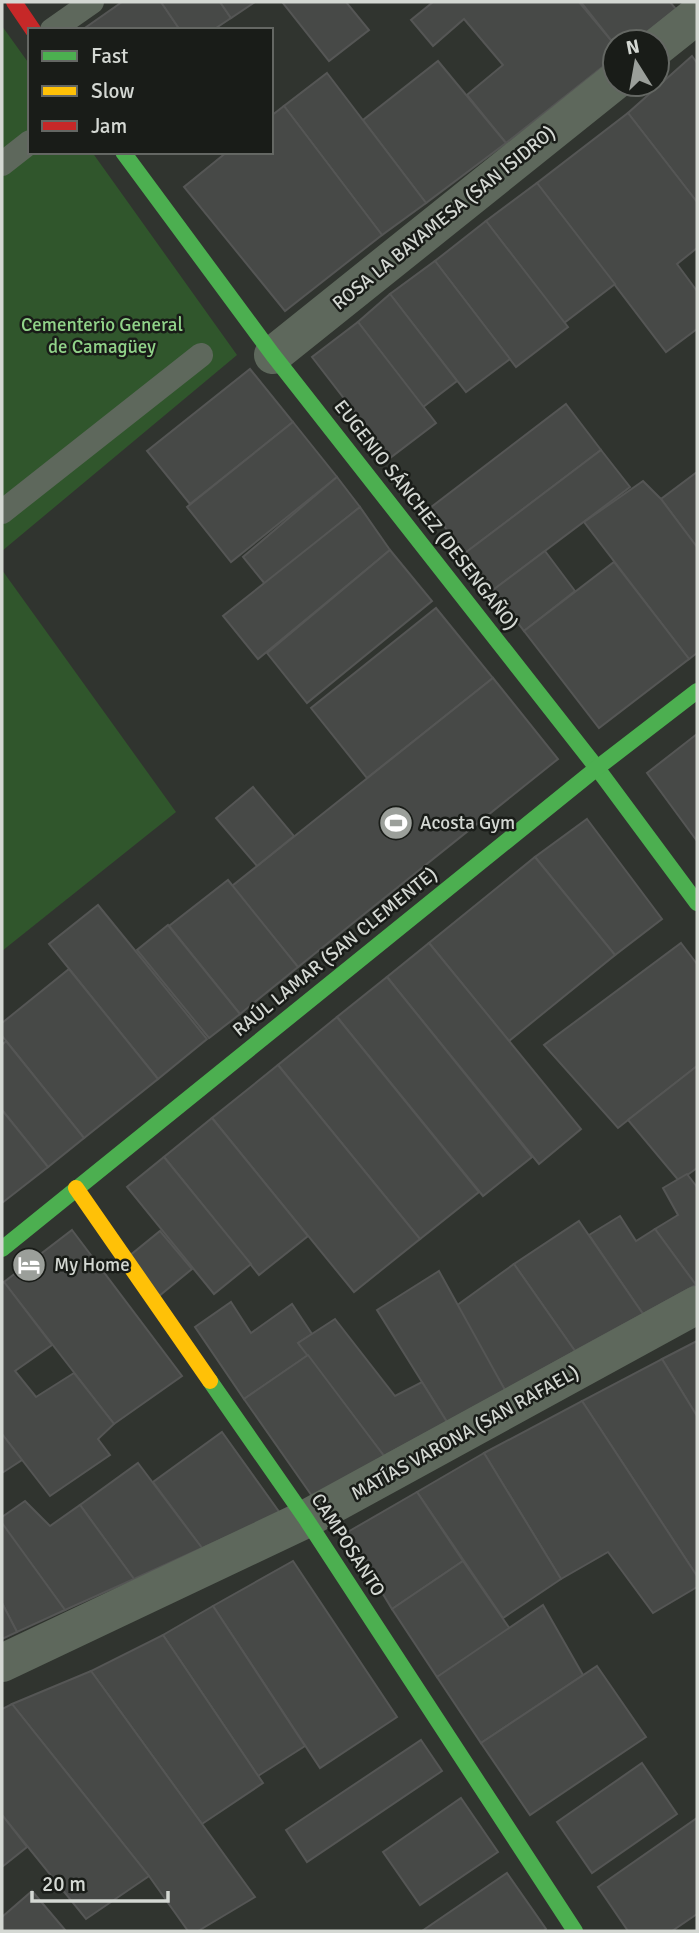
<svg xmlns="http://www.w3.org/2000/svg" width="699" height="1933" viewBox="0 0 699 1933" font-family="Signika,sans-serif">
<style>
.green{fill:#30562c}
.building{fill:#474947;stroke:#555655;stroke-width:2}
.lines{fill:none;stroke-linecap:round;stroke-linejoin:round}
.lane{stroke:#5e685c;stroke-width:24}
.street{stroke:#5e685c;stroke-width:38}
.fast{stroke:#4caf50;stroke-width:16}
.slow{stroke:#ffc107;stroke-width:16}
.jam{stroke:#c62828;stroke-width:16}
.labels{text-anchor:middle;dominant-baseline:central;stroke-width:5;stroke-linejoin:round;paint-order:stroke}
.street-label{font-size:19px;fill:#d4d8d3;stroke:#191c18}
.park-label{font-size:19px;fill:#91d389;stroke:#191c18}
.poi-label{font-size:19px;fill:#d4d8d3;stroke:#191c18;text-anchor:start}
</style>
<rect width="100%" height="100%" fill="#30342f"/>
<g class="green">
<path d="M2,26L30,65V152H92L237,355L2,551Z"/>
<path d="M2,570L176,812L2,951Z"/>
</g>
<g class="building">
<path d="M122,2H161L180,30H82Z"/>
<path d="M161,2H220L231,18L213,30H180Z"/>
<path d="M220,2H255L231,18Z"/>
<path d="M284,2H346L369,30L329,61L283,3Z"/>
<path d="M433,2H579L615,45V57L506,143L467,95L503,65L464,19L433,46L411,20Z"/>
<path d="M581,2H670L676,9L634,42H615V45Z"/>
<path d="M692,56L697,63V202L628,113Z"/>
<path d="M438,61L506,143L426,203L363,120Z"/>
<path d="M327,73L426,203L382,235L284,106Z"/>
<path d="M284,106L382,235L285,311L184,187L227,152H271V116Z"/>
<path d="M628,113L697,202V248L677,264L697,291V329L666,352L537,183Z"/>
<path d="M537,183L615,284L564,323L486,221Z"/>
<path d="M486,221L568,327L516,367L435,261Z"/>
<path d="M435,261L510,359L466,392L390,294Z"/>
<path d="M390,294L457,381L423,407L358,322Z"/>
<path d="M358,322L436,423L390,458L312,357Z"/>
<path d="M250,369L293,422L190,504L147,451Z"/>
<path d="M566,404L601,450L465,553L430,508Z"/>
<path d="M293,422L337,477L231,562L187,507Z"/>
<path d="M601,450L630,487L493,590L465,553Z"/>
<path d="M697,472V547L661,499Z"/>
<path d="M337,477L360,507L265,584L243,557Z"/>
<path d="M643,481L661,499L697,547V653L689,659L584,522Z"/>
<path d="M360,507L390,550L258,659L223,616Z"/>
<path d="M390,550L432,601L307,703L267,653Z"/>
<path d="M545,551L575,591L524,631L493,590Z"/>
<path d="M614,562L689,659L599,728L524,631Z"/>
<path d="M436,608L493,678L367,778L311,708Z"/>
<path d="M493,678L558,759L298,967L232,886Z"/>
<path d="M697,734V841L647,773Z"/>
<path d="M253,787L294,836L257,866L216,818Z"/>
<path d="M587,819L662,919L615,955L535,857Z"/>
<path d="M535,857L615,955L509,1041L429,943Z"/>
<path d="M228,880L298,967L240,1014L169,926Z"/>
<path d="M98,905L207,1039L158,1079L49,944Z"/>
<path d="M168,925L240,1014L209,1038L137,950Z"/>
<path d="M429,943L581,1129L539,1164L387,977Z"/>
<path d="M681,943L697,964V1066L618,1128L544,1045Z"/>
<path d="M69,969L158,1079L84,1138L2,1036V1023Z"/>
<path d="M387,977L532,1157L483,1196L337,1017Z"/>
<path d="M337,1017L479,1192L420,1239L278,1065Z"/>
<path d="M6,1041L84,1138L48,1167L2,1110V1045Z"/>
<path d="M278,1065L420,1239L354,1292L212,1118Z"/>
<path d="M697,1066V1168L679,1181L628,1120Z"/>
<path d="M2,1110L48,1167L2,1203Z"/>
<path d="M212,1118L308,1236L259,1275L164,1157Z"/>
<path d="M164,1157L251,1264L214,1294L127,1187Z"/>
<path d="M687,1174L697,1187L696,1285L655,1229L678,1215L663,1188Z"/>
<path d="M620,1216L636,1241L655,1229L696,1285L643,1314L589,1235Z"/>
<path d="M579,1221L643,1314L575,1351L514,1264Z"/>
<path d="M72,1230L182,1376L114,1424L4,1282Z"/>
<path d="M160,1231L192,1269L159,1296L128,1257Z"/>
<path d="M514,1264L575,1351L505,1390L456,1306Z"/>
<path d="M439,1271L505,1390L447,1422L377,1310Z"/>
<path d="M4,1282L52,1345L15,1371L36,1397L74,1373L114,1424L98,1439L110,1455L50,1496L2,1434V1283Z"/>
<path d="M231,1302L251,1333L292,1304L312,1334L298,1343L308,1355L244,1399L195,1327Z"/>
<path d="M335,1319L395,1396L422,1382L447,1422L384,1456L298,1343Z"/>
<path d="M697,1341V1416L662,1359Z"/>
<path d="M308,1355L384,1456L312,1496L244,1399Z"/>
<path d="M662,1359L697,1416V1576L582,1401Z"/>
<path d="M582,1401L697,1576V1587L653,1613L608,1552L561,1579L484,1453Z"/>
<path d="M222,1432L280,1513L202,1548L153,1482Z"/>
<path d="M2,1434L22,1460L2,1473Z"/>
<path d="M484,1453L561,1579L503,1618L417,1492Z"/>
<path d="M138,1463L202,1548L134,1579L80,1505Z"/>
<path d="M417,1492L463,1561L392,1609L346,1533Z"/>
<path d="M25,1501L50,1526L80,1505L134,1579L65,1610L2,1524V1517Z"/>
<path d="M2,1523L65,1610L17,1632L2,1603Z"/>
<path d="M293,1561L397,1717L320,1768L213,1606Z"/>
<path d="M463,1561L510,1629L437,1677L392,1609Z"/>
<path d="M2,1603L17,1632L2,1639Z"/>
<path d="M543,1605L583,1675L481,1743L437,1677Z"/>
<path d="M213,1606L305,1746L258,1776L163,1635Z"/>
<path d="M163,1635L263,1783L202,1824L91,1671Z"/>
<path d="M597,1666L646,1737L530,1815L481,1743Z"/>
<path d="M91,1671L255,1897L198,1931H188L149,1876L12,1704Z"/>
<path d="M12,1704L149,1876L86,1919L2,1815V1709Z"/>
<path d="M421,1740L442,1771L307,1862L286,1830Z"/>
<path d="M642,1763L677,1814L592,1873L557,1822Z"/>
<path d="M461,1798L498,1852L420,1905L383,1852Z"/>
<path d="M2,1815L27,1847L2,1867Z"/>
<path d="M697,1818V1914L672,1931H628L598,1887Z"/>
<path d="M507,1873L546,1929L544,1931H422Z"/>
<path d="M32,1891L66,1931H2V1917Z"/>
</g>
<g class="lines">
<g class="lane">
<path d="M52,30L92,2"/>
<path d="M2,164L30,142"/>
<path d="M2,512L201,355"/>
</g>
<g class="street">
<path d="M657,47L697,15"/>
<path d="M273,355L615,81"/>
<path d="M2,1663L306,1519L697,1305"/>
</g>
<g class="fast">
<path d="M123,152L273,355L597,768L697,903"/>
<path d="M2,1249L597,768L697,691"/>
<path d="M210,1381L306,1519L575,1931"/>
</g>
<path class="slow" d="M76,1188L210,1381"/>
<path class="jam" d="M14,2L33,30"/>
</g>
<defs>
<g id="stadium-disc" transform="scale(1.75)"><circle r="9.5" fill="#9b9f9a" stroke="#191c18"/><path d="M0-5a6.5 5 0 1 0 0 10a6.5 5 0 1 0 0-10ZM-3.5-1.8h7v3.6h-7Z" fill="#fff"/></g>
<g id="hotel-disc" transform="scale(1.75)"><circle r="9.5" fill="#9b9f9a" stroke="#191c18"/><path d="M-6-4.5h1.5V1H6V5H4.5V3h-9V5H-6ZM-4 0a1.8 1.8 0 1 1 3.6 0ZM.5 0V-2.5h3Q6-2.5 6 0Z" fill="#fff"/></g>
</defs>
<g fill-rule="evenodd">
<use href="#stadium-disc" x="396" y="823"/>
<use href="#hotel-disc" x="29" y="1265"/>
</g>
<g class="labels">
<g class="street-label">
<text transform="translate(444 218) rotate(-39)">ROSA LA BAYAMESA (SAN ISIDRO)</text>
<text transform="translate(426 515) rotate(52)">EUGENIO SÁNCHEZ (DESENGAÑO)</text>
<text transform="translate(335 952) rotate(-39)">RAÚL LAMAR (SAN CLEMENTE)</text>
<text transform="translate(465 1433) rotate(-29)">MATÍAS VARONA (SAN RAFAEL)</text>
<text transform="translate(348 1545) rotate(57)">CAMPOSANTO</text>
</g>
<g class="park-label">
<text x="102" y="325">Cementerio General<tspan x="102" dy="22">de Camagüey</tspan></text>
</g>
<g class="poi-label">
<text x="420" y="823">Acosta Gym</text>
<text x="54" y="1265">My Home</text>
</g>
</g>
<rect width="699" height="1933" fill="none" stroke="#d4d8d3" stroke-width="7"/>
<rect x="28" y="28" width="245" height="126" fill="#191c18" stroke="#646763" stroke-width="2"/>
<rect x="42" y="51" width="35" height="10" fill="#4caf50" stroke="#646763" stroke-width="2"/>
<text x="91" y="63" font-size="21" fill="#d4d8d3">Fast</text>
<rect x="42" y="86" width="35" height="10" fill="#ffc107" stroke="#646763" stroke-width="2"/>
<text x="91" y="98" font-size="21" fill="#d4d8d3">Slow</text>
<rect x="42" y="121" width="35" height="10" fill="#c62828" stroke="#646763" stroke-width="2"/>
<text x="91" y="133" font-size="21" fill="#d4d8d3">Jam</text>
<g transform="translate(636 63) rotate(349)"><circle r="33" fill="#191c18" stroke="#646763" stroke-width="2"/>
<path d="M0-5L12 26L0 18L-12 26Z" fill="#9b9f9a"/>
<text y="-10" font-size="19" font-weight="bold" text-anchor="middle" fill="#d4d8d3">N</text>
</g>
<path d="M32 1891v10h136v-10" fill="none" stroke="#d4d8d3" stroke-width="3.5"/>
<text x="42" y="1891" font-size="21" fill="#d4d8d3" stroke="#191c18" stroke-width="5" paint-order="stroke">20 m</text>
</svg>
